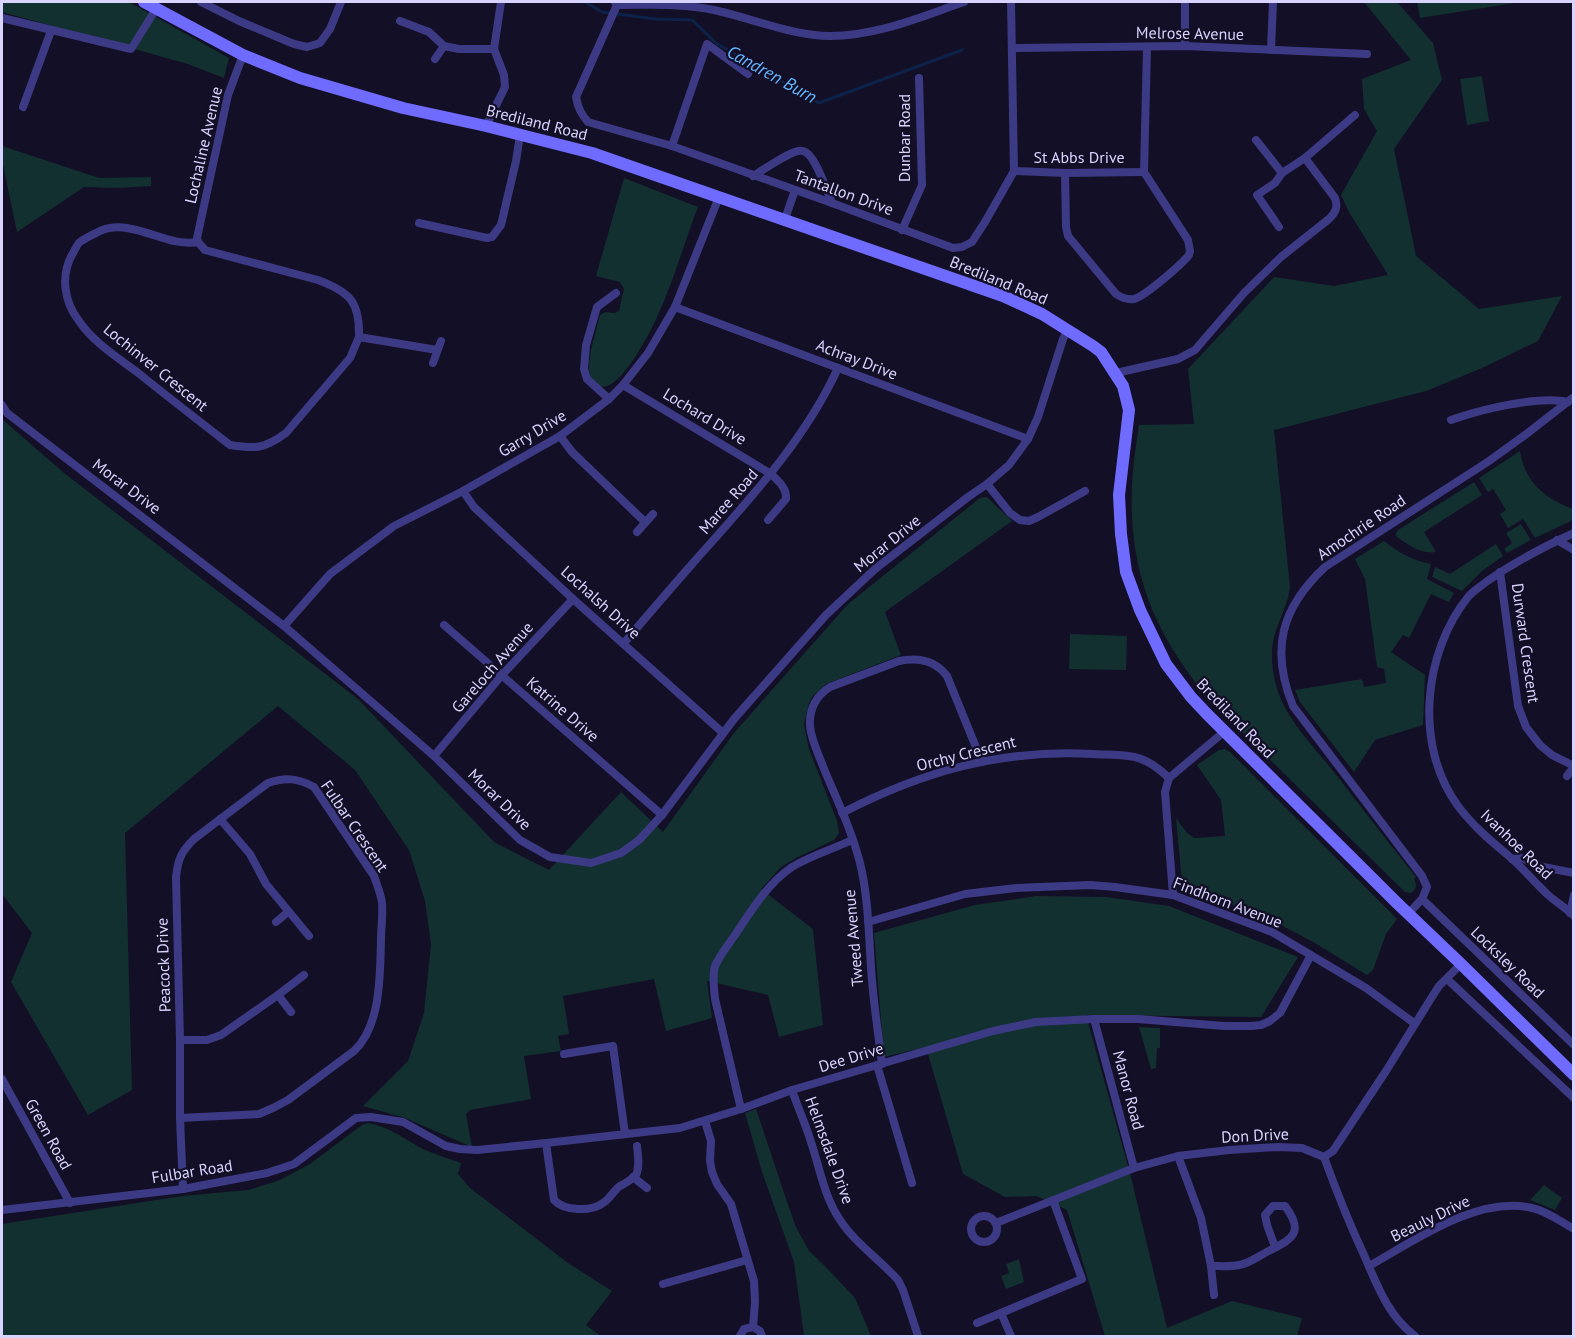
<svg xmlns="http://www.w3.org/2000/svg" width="1575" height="1338" viewBox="0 0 1575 1338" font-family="'PT Sans',sans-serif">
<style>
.green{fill:#12302f}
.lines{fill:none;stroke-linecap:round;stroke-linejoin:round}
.stream{stroke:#0c2248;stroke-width:3}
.street{stroke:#3d3a85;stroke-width:8}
.secondary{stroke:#6f6bff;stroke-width:12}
.labels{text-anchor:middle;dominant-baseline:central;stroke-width:4.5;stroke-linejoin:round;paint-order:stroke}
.street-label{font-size:16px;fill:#d9d4ff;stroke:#130f26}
.water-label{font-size:18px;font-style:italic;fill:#62b6ff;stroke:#130f26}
</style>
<rect width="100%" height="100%" fill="#130f26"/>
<g class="green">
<path d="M2,2H129L229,58L224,78L188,64L2,12Z"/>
<path d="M1364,2H1397L1433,43L1442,80L1394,149L1416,256L1479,309L1562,296L1538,341L1482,368L1426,391L1274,430L1290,587C1287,612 1271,630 1272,657C1272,673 1277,692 1284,706C1297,730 1317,751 1334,772C1361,807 1388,842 1416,877L1414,879C1417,885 1417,889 1411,893L1405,892L1211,702C1155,635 1128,573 1132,484C1133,464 1136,445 1139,425L1194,424L1188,369L1274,277L1334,286L1388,275L1349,212L1341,195L1377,131L1364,109L1362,79L1411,60Z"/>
<path d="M1417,2H1521L1420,18Z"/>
<path d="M1482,76L1489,121L1467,125L1460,79Z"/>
<path d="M2,146L99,178L151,177V186L117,188L84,187L17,232L2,160Z"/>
<path d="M624,178L698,207C682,249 668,300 646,339C639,351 613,398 597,384C592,380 589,375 589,369C589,351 596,332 600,315L605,312L614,313L619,311L624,289L620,282L596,276Z"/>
<path d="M2,419L64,473L358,699L494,842L549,870L621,792L663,832L734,733L848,604L980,498L985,497L988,498L1012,521L885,612L901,655L826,684L812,697L809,703L804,724L806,735L809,749L837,821L839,833L834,840L796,858L781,867L761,889L813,929L823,1025L779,1037L768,995L707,981L712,1018L666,1031L654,979L563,996L569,1034L558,1036L561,1051L524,1056L531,1099L470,1110L466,1114L472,1147L405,1118L363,1106L408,1061L424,1013L431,944L425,901L409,850L355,770L278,706L125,833L132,1090L88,1115L11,982L32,933L2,894Z"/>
<path d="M1520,451C1525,482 1544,498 1573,509V520L1535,538L1523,519L1508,528L1500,514L1506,510L1493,489L1488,492L1479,478Z"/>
<path d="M1474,482L1482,495L1424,532L1436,552C1423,555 1406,544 1396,536V533L1398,530Z"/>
<path d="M1521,524L1531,540L1507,553L1504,549L1512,543L1506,533Z"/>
<path d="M1384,541C1399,553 1412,560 1431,564L1427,579L1454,593L1449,602L1431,594L1409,638L1403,635L1391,652L1425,675L1423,725L1375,740L1354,772L1300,702L1295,690L1362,679L1364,687L1386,683L1384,669L1377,667L1365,579L1355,559Z"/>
<path d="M1496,544L1503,556L1482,571L1462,591L1432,577L1435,567L1450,574Z"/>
<path d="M1070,634L1127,636L1126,670L1069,669Z"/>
<path d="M1225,749L1230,752L1397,919L1386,934L1373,970L1367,975L1315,943L1264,916L1191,890L1185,888L1182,882L1176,818L1187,833L1194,838L1225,836L1221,800L1197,765L1219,750Z"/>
<path d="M1036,896L1106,897L1169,906L1298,957L1261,1017L1086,1015L1131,1177L1167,1328L1232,1301L1302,1318L1297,1336H1105L1067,1210L1037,1196L1005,1197L963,1174L926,1047L884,1057L874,933L975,905Z"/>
<path d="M1139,1027L1160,1028V1048H1157L1156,1068L1151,1069Z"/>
<path d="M756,1109L787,1202L796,1227L809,1251L822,1263L855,1298L871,1336H804L794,1262L762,1172L745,1113Z"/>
<path d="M368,1123C389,1126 407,1141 425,1150C437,1155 450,1159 461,1163L458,1174L470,1188L568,1263L612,1291L586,1325L601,1336H2V1224L182,1196L248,1190L280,1180L310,1164L362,1125Z"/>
<path d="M1544,1185L1562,1198L1555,1210L1530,1200Z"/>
<path d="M1019,1259L1024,1282L1006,1289L1001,1276L1009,1273L1006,1264Z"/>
</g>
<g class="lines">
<path class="stream" d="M585,2L602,12L656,19L692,20L716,43L819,103L962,50"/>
<g class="street">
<path d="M201,2L239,21L294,44L307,47L320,43L330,29L341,2"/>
<path d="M615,2L617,5C649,5 682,3 714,10C751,18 793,36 830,36C877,36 920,17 964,2"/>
<path d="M1185,2V46"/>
<path d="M617,5L576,97C578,108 581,114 588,122L672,146L832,203L953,248L962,247L972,242L985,222L1014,171L1011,2"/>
<path d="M2,18L131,49L156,9"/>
<path d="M400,21L429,32L444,46L459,49H494"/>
<path d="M1013,48L1185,46L1367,54"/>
<path d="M1271,50L1273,2"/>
<path d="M435,59L444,46"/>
<path d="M23,107L51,31"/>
<path d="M486,126L505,87L504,75L494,49L501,2"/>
<path d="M1256,140L1282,173"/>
<path d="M672,146L707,44L748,74"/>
<path d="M1014,171L1065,173L1144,172"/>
<path d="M1065,173L1066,227L1068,236L1116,294C1122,298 1127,300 1134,299C1144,297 1182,264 1189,255L1190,251L1188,240L1144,172L1147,47"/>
<path d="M753,176C764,170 793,148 803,151C815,153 827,192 832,203"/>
<path d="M785,219L795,190"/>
<path d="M419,223L487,238L492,237L501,225L516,161L520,135"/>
<path d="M1279,227L1257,195L1275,183L1282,173L1305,158L1355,115"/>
<path d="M902,230L922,185L919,78"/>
<path d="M198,242L197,238L228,95L243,55"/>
<path d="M675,307L1028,439"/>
<path d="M359,337C360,302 350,292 318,280L205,250L198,242C166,248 132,217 100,231C94,234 85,238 80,242C77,244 75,250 73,253C60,275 64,302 79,321C93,342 117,357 137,372C168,397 199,421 230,445C256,449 264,449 286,433L350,358L359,337L437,350"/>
<path d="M433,363L441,341"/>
<path d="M1116,373L1178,359L1195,350L1244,293L1281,257L1329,219C1336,212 1338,207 1335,198L1305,158"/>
<path d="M623,385L771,474C779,482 787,488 786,499L768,520"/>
<path d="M609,399L587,379L584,369L586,345L597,307L616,293"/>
<path d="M2,405L7,413L284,626L434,756L520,840L550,857L591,863L621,853L639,840L662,815L734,719L826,615L875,569L968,497L987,484L1009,465L1028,439L1038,417L1063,339L1068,329"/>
<path d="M1451,420C1479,410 1539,395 1568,402"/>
<path d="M560,436L572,452L645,522"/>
<path d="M987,484L1010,513L1020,520L1029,521L1038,517L1085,491"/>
<path d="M463,491L474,507L573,599L723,733"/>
<path d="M637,532L653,514"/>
<path d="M1574,533C1543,547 1513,563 1486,582C1480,587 1473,591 1468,597C1423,653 1414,746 1458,806C1473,826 1491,841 1510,857C1523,868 1533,881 1546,893C1554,901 1565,907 1574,916"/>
<path d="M1557,540L1574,550"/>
<path d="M1500,572L1518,706L1526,727L1540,745L1552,755L1574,766"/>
<path d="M444,625L662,815"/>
<path d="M284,626L330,574L394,526L463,491L560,436L609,399L623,385L648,353L675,307L719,197"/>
<path d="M624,643C647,616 670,589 693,563C747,502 804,442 838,368"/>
<path d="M434,756L502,675L573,599"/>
<path d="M1567,776L1574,767"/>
<path d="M842,813C923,771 1002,749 1093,754C1129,756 1142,752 1169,778"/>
<path d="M220,819L250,854L266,884L309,936"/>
<path d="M1512,859L1522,858L1538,866L1574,873"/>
<path d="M1173,895L1165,792L1169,778L1225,731"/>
<path d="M1422,899L1574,1045"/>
<path d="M1570,913L1574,895"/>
<path d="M1408,914L1422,899L1427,887L1422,876L1293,706C1270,650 1281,608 1325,567L1489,461L1525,435L1574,397"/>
<path d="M276,922L288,912"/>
<path d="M868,922L965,894L1016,888L1090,885L1115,887L1173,895L1272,932L1366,988L1414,1023"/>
<path d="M1447,979L1574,1098"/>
<path d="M278,995L291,1012"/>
<path d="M1094,1019L1134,1168"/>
<path d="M180,1040H207L221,1035L278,995L304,975"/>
<path d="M564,1054L613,1046L625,1134"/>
<path d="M882,1064C878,1032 873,1000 871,968C869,935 868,895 860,863C852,831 837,800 824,769C819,755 811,740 810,726C809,709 816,696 830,687L899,661C918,657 935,660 947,676L982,762"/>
<path d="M877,1065L912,1183"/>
<path d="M2,1079L70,1203"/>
<path d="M792,1090C798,1108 806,1125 811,1142C820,1169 824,1196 840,1220C855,1243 879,1259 898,1280L903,1290L918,1336"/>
<path d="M741,1109L715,999C714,988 712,977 715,966C720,955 728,945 735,935C751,911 768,883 792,867C810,856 833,849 852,840"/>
<path d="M180,1118L259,1114L273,1108L288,1100L354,1051C381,1026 380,975 381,940C381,928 383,915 382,903C381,894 377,885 374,876L314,787C298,778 285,777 268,783L194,839C181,852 178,859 176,877L180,1040V1118L183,1189"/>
<path d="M705,1121L711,1141L710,1161L712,1172L717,1184L731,1204L754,1281L755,1302L753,1327"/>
<path d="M546,1143L554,1200C564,1211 591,1212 603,1203C610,1199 613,1191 620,1186C625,1183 632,1180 636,1175C640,1167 638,1155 637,1146"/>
<path d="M1178,1156L1201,1218L1211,1266L1214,1295"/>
<path d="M1324,1157C1336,1190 1349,1223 1364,1255C1377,1285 1388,1316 1415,1336"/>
<path d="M633,1177L647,1188"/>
<path d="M2,1210L183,1189L267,1173L294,1164L356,1118L371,1117L403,1122L446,1146L460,1149L477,1150L546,1143L680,1128L741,1109L792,1090L993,1031L1036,1022L1094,1019H1138L1224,1026H1251L1261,1025L1270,1021L1280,1013L1311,955"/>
<circle cx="984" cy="1229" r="13"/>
<path d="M996,1223L1134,1168L1178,1156L1229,1150L1278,1147L1302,1148L1324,1157L1333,1151L1386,1071L1430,1000L1439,986L1461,964"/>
<path d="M1211,1266C1220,1266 1230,1267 1239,1265C1248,1264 1257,1257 1265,1253C1289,1240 1307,1235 1285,1206H1273L1265,1215L1267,1225L1275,1247"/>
<path d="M1369,1266C1414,1241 1478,1195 1532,1208C1547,1211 1561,1222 1574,1229"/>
<path d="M663,1284L747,1260"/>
<path d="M977,1323L1001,1313"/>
<path d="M740,1336L744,1329L753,1327L760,1331L762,1336"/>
<path d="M1011,1336L1001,1313L1082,1279L1053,1200"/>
</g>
<path class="secondary" d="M144,2L243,55L300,78L403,108L486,126L592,153L1003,296L1042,314L1093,346L1101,352L1123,386L1129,410L1119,495L1121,534L1126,572L1140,610L1166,664L1191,697L1207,714L1397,903L1461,964L1574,1075"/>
</g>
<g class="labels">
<g class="street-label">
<text transform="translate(1190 33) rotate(1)">Melrose Avenue</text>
<text transform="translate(537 122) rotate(14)">Brediland Road</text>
<text transform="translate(904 138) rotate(-90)">Dunbar Road</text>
<text transform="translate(203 145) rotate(-77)">Lochaline Avenue</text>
<text x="1079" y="157">St Abbs Drive</text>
<text transform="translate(844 192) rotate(20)">Tantallon Drive</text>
<text transform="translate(999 280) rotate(22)">Brediland Road</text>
<text transform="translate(857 359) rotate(21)">Achray Drive</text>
<text transform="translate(156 367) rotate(39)">Lochinver Crescent</text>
<text transform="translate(705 416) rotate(31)">Lochard Drive</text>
<text transform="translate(532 433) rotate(-31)">Garry Drive</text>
<text transform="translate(127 486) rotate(37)">Morar Drive</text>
<text transform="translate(728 501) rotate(-49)">Maree Road</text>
<text transform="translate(1361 527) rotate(-34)">Amochrie Road</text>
<text transform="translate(887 543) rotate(-39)">Morar Drive</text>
<text transform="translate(601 602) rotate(42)">Lochalsh Drive</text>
<text transform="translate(1526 643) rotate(82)">Durward Crescent</text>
<text transform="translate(492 667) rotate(-49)">Gareloch Avenue</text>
<text transform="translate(563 709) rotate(41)">Katrine Drive</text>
<text transform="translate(1236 718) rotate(46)">Brediland Road</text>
<text transform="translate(966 753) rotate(-14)">Orchy Crescent</text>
<text transform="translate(500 799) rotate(44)">Morar Drive</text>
<text transform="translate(355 826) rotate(56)">Fulbar Crescent</text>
<text transform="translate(1517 844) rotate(44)">Ivanhoe Road</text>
<text transform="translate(1228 902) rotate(21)">Findhorn Avenue</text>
<text transform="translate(853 938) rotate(-95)">Tweed Avenue</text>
<text transform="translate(1508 962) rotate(44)">Locksley Road</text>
<text transform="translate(163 965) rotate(-92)">Peacock Drive</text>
<text transform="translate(851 1057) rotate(-17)">Dee Drive</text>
<text transform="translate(1129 1090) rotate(75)">Manor Road</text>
<text transform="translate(49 1134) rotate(61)">Green Road</text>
<text transform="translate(1255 1135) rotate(-3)">Don Drive</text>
<text transform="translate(830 1150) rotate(70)">Helmsdale Drive</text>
<text transform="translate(192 1171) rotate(-9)">Fulbar Road</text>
<text transform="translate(1430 1218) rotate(-26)">Beauly Drive</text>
</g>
<g class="water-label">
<text transform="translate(772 74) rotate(29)">Candren Burn</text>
</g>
</g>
<rect width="1575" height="1338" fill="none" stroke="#d9d4ff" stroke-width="6"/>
</svg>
